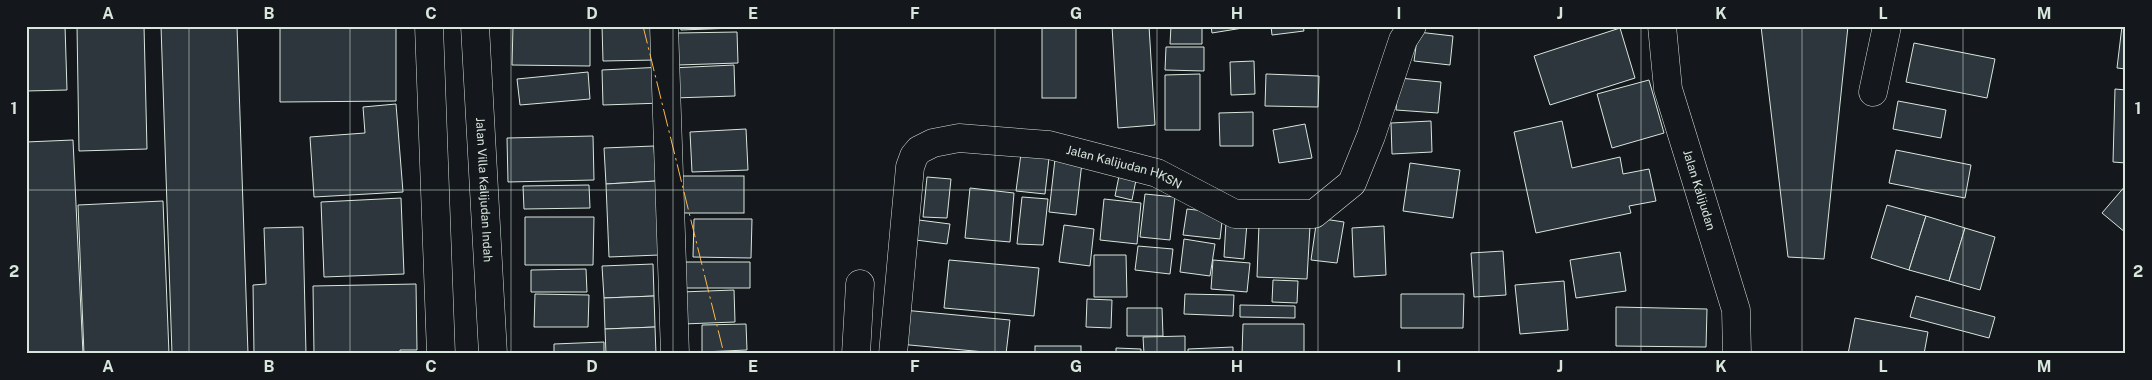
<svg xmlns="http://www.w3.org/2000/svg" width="2152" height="380" viewBox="0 0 2152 380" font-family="'Public Sans',sans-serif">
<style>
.building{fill:#2c363c;stroke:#d8e6dc}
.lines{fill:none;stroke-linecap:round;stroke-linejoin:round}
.street-casing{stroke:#d8e6dc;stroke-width:29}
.street{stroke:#14181c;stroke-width:28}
.power{stroke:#ffb74d;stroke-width:1;stroke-dasharray:18 4 2.5 4;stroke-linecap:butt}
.grid{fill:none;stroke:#d8e6dc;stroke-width:1;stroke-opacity:0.55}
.labels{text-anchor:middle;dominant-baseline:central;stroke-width:4;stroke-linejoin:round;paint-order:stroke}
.street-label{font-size:12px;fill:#d8e6dc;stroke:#14181c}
.neatline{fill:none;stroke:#d8e6dc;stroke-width:2}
.grid-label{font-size:16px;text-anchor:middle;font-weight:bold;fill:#d8e6dc}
</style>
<rect width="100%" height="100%" fill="#14181c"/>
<g class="building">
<path d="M26,26H65L67,90L26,91Z"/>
<path d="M77,26H144L147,149L79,151Z"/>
<path d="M161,26H237L248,354H172Z"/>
<path d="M280,26H396V101L280,102Z"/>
<path d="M513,26H590V66L512,65Z"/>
<path d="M602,26H655L656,60L603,61Z"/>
<path d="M680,26H734V28L681,30Z"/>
<rect x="1042" y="26" width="34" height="72"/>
<path d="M1112,26H1149L1155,125L1118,128Z"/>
<path d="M1171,26H1202V44H1170Z"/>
<path d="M1211,26H1255L1212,33Z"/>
<path d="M1271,26H1303L1304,31L1272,35Z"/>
<path d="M1761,26H1848L1824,259L1788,257Z"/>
<path d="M2122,26H2126V69L2117,68Z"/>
<path d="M1620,28L1635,78L1550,105L1534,56Z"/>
<path d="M737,32L738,63L678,65V33Z"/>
<path d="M1418,32L1453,36L1450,65L1414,61Z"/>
<path d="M1914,43L1995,59L1987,98L1906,82Z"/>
<path d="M1166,47H1204V71L1165,70Z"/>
<path d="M1254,61L1255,94L1231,95L1230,62Z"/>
<path d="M734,65L735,96L673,98L671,68Z"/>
<path d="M663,67V103L603,105L602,70Z"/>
<path d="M588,72L590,99L520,105L517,79Z"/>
<path d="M1200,74V130H1165V75Z"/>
<path d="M1266,74L1319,76L1318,107L1265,106Z"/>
<path d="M1399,78L1441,82L1438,113L1396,110Z"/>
<path d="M1649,80L1664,133L1612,148L1597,94Z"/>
<path d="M2115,89L2126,90V163L2113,162Z"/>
<path d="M1898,101L1946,110L1941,138L1893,129Z"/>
<path d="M396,104L403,192L314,197L310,137L365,133L363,107Z"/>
<path d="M1253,112V146H1220L1219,113Z"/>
<path d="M1431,121L1432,152L1392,154L1391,123Z"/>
<path d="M1562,121L1572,168L1620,157L1623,174L1649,169L1656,201L1629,206L1631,213L1536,233L1514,132Z"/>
<path d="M1305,124L1312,158L1279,163L1273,130Z"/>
<path d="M746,129L748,170L692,172L690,132Z"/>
<path d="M593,136L594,180L508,182L507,138Z"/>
<path d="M73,140L83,354H26V142Z"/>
<path d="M654,146L656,181L606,184L604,148Z"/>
<path d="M1022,146L1050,149L1045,194L1016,191Z"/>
<path d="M1896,150L1971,165L1965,198L1889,183Z"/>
<path d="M1055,159L1082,162L1076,215L1049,212Z"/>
<path d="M1410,163L1460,170L1453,218L1403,211Z"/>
<path d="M1120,171L1137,175L1132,200L1115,196Z"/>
<rect x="676" y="176" width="68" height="37"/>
<path d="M927,177L951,179L947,218L923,217Z"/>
<path d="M656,181L659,255L609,257L606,184Z"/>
<path d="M589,185L590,208L524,209L523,186Z"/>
<path d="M2126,185V233L2102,213Z"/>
<path d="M970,188L1014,193L1010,242L965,238Z"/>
<path d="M1145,194L1175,197L1170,240L1140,237Z"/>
<path d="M1022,197L1048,199L1043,245L1017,244Z"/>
<path d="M401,198L404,274L324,277L321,202Z"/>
<path d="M1104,199L1141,203L1137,244L1100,240Z"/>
<path d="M163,201L169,354H84L78,205Z"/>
<path d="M1887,205L1926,216L1909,270L1871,258Z"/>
<path d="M1187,209L1223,213L1220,239L1183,235Z"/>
<path d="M1926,216L1965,228L1949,281L1909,270Z"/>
<path d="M525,217H594L593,265H525Z"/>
<path d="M1317,218L1344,222L1337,263L1311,260Z"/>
<path d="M694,219H752L751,258L693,257Z"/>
<path d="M911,219L950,224L947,244L908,239Z"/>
<path d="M1226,222L1247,223L1244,259L1224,257Z"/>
<path d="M1259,224L1310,226L1307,279L1257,277Z"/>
<path d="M1064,225L1094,229L1090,266L1059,262Z"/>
<path d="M1384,226L1386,275L1354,277L1352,228Z"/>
<path d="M303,227L306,354H254L253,285L266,284L264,228Z"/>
<path d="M1965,228L1995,237L1980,290L1949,281Z"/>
<path d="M1184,239L1215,244L1210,276L1180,272Z"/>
<path d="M1138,246L1173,249L1170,274L1135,270Z"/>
<path d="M1503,251L1506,295L1474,297L1471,253Z"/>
<path d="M1620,252L1626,291L1576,298L1570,260Z"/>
<path d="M1094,255H1126L1127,297H1094Z"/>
<path d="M949,260L1039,268L1034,316L944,308Z"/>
<path d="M1213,260L1250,263L1247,292L1211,289Z"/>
<path d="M679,262H750V288H680Z"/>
<path d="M653,264L654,296L604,298L602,266Z"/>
<path d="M586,269L587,292H531V270Z"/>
<path d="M1273,280L1298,281L1297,303L1272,302Z"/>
<path d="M1564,281L1568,330L1520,334L1515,285Z"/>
<path d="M416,284L417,350H400V354H314L313,286Z"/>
<path d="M734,290L735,322L683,324L681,292Z"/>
<path d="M535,294L589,295L588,327H534Z"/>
<path d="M1185,294L1234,295L1233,316L1184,314Z"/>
<path d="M1401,294H1464L1463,328H1401Z"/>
<path d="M654,296L655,327L605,329L604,298Z"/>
<path d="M1916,296L1995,317L1989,338L1910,317Z"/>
<path d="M1087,299L1112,300L1111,328L1086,327Z"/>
<path d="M1240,305L1295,306V318L1240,317Z"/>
<path d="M1616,307L1707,309L1706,347L1616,346Z"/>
<path d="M1127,308H1162L1163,336H1127Z"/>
<path d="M903,310L1010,320L1006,354L899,344Z"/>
<path d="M1855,318L1928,332L1924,354H1848Z"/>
<path d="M746,324L747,350L702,352V325Z"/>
<path d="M1243,324H1304V354H1242Z"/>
<path d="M655,327L656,354H606L605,329Z"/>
<path d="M1185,336V354H1144L1143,337Z"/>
<path d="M604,342V354H554V344Z"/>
<rect x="1035" y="346" width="46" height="8"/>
<path d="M1233,347V354H1188V349Z"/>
<path d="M1116,348L1141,349V354H1116Z"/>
</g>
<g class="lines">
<g class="street-casing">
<g id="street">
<path d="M429,26L441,354"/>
<path id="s1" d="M475,26L493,354"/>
<path d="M664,26L675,354"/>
<path id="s2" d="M1662,26L1668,89L1736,310L1737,354"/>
<path d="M1873,92L1887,26"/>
<path d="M856,354L860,284"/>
<path id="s3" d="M893,354L910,167L914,156L919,150L933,143L959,138L1049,145L1157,173L1235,214H1314L1352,183L1371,136L1403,40L1412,26"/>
</g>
</g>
<use href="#street" class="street"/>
<path class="power" d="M643,26L724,354"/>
</g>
<path class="grid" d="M189,26V354M350,26V354M511,26V354M673,26V354M834,26V354M995,26V354M1157,26V354M1318,26V354M1479,26V354M1641,26V354M1802,26V354M1963,26V354M26,190H2126"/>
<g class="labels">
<g class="street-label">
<text stroke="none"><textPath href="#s3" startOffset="418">Jalan Kalijudan HKSN</textPath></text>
<text stroke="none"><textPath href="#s1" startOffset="164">Jalan Villa Kalijudan Indah</textPath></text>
<text stroke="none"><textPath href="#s2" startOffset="169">Jalan Kalijudan</textPath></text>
</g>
</g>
<rect width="2152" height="380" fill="none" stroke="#14181c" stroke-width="55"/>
<rect x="28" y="28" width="2096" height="324" class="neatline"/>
<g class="grid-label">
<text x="108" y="19">A</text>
<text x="269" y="19">B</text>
<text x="431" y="19">C</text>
<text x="592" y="19">D</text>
<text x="753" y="19">E</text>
<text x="915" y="19">F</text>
<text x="1076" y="19">G</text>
<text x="1237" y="19">H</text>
<text x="1399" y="19">I</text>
<text x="1560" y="19">J</text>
<text x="1721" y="19">K</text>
<text x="1883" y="19">L</text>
<text x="2044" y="19">M</text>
<text x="14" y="114">1</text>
<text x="2138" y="114">1</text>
<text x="14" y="277">2</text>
<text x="2138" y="277">2</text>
<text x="108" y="372">A</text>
<text x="269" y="372">B</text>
<text x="431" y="372">C</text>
<text x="592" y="372">D</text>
<text x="753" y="372">E</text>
<text x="915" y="372">F</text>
<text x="1076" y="372">G</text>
<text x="1237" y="372">H</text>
<text x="1399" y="372">I</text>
<text x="1560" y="372">J</text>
<text x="1721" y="372">K</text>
<text x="1883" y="372">L</text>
<text x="2044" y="372">M</text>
</g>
</svg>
